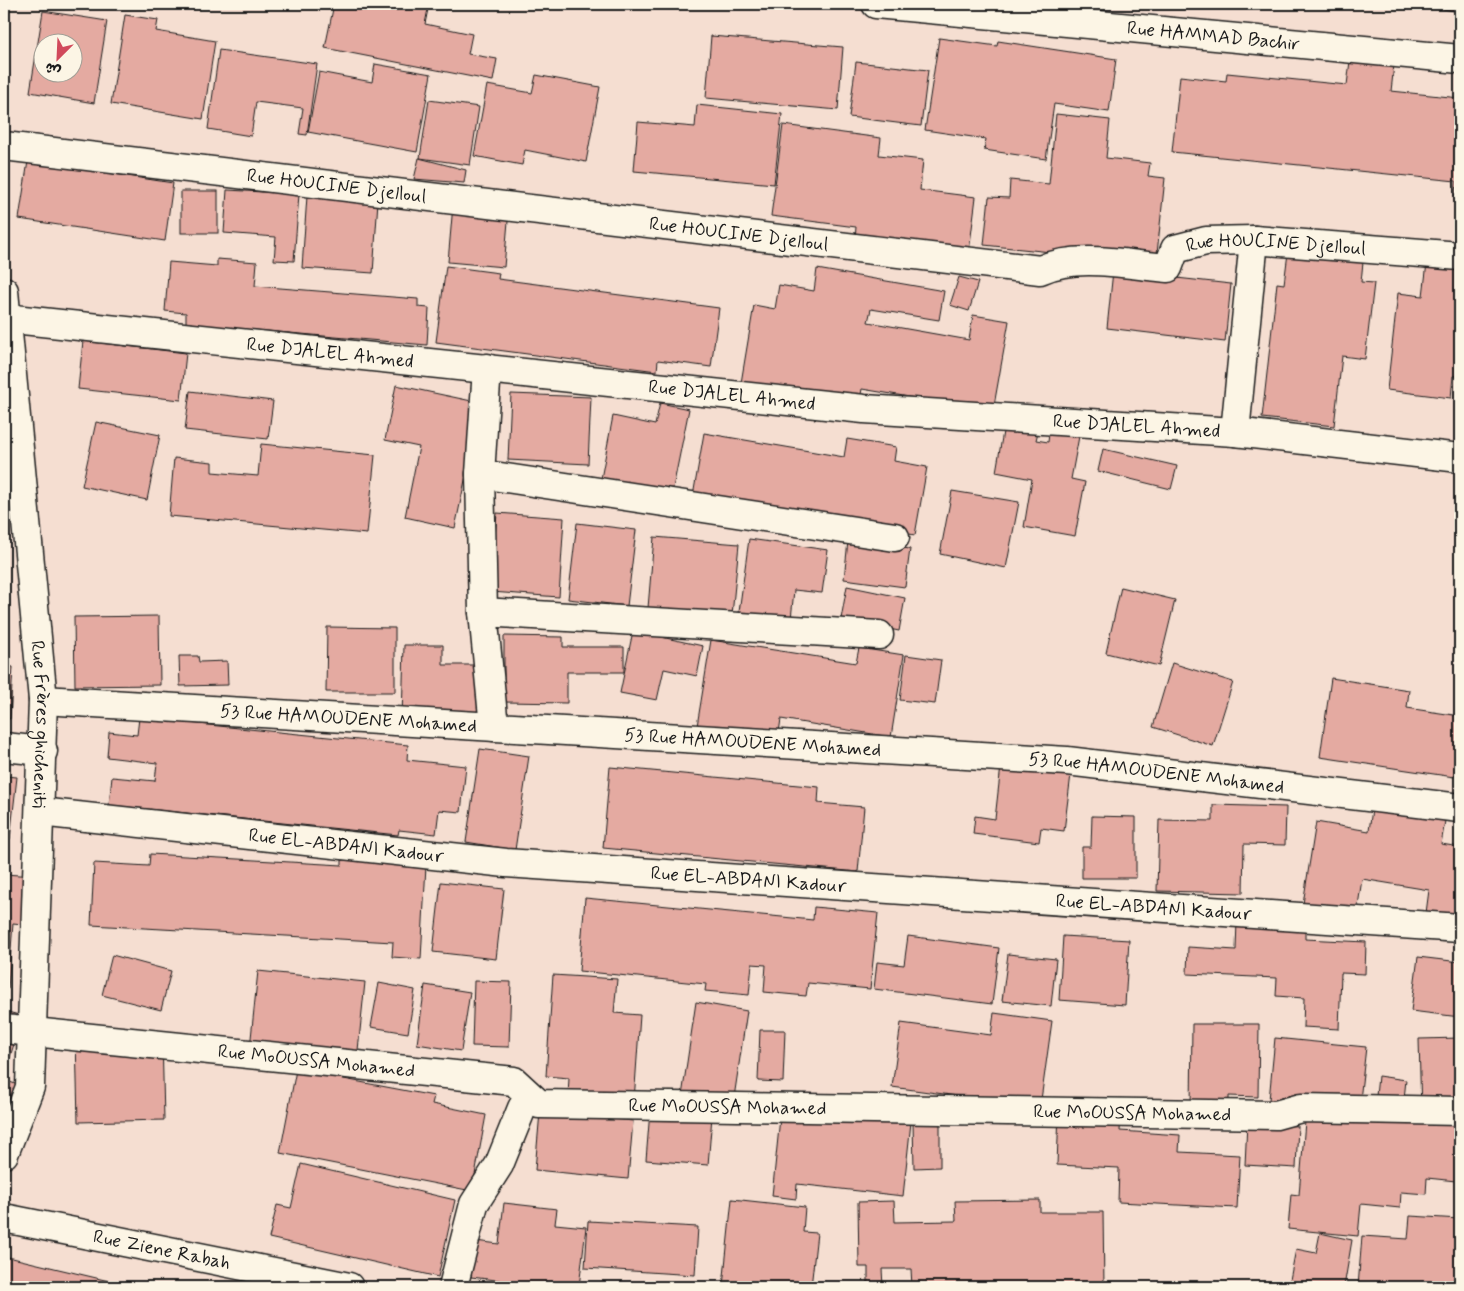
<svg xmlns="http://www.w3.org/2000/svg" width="1464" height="1291" viewBox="0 0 1464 1291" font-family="Mynerve,'Playpen Sans Arabic',sans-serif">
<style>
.building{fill:#e4aaa1;stroke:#1c1c1c;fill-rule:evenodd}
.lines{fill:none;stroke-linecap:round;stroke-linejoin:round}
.street-casing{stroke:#1c1c1c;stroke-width:31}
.street{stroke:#fcf5e5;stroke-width:28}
.labels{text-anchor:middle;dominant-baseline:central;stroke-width:4;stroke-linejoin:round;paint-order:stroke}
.street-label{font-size:19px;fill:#1c1c1c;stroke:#fcf5e5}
</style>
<rect width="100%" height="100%" fill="#f5ded1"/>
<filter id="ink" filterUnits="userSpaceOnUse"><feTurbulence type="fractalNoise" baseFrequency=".02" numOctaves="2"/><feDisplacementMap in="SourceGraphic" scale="10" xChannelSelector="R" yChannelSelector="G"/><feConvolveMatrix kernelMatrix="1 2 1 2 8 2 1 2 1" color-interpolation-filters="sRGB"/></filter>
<g filter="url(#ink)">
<g class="building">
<path d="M334,4H364L397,10L398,4H429L425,24L472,34L468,54L497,59L493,81L325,48Z"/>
<path d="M1444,4H1460V12L1443,9Z"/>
<path d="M43,11L107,21L94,103L30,92ZM42,42H72V72H42Z"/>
<path d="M125,15L158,20L156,31L215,41L203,119L111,104Z"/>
<path d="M711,36L843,47L838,110L706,98Z"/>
<path d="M939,38L997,46L998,41L1116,59L1109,112L1054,104L1046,159L984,150L986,139L925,130Z"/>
<path d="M219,50L317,64L307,135L299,134L303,108L256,102L251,136L208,129Z"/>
<path d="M1350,61L1394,65L1391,91L1460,98V197L1455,196L1456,181L1172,152L1180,76L1226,81L1227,73L1347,85Z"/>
<path d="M856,62L928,70L921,126L849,117Z"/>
<path d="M375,64L431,74L417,152L308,132L319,72L372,82Z"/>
<path d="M536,75L600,87L586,162L525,150L522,165L474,156L487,85L532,93Z"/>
<path d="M429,100L479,107L470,165L420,158Z"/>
<path d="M697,105L782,114L774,184L634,171L638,122L695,127Z"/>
<path d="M1056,114L1110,120L1106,158L1150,163L1148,176L1165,178L1156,263L984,245L989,197L1009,198L1010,180L1049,184Z"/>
<path d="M783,125L881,138L879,155L923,160L920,190L976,197L969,252L855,238L856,227L771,216Z"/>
<path d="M419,158L466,170L464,183L414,179Z"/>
<path d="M28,161L173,183L165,241L19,219Z"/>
<path d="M227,190L299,194L294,261L274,260L276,237L224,233Z"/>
<rect x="181" y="191" width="37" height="42"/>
<path d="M307,196L378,201L373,273L302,268Z"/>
<path d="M453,205L509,210L504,267L448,262Z"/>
<path d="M1288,253L1363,262L1361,282L1374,283L1365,359L1342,356L1334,426L1262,418L1277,283L1284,284Z"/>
<path d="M217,259L257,262L255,286L418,299V307L429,308L427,345L186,324V313L165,311L169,262L217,266Z"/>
<path d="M1427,263L1460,267V376H1453L1451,398L1387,390L1398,293L1423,296Z"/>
<path d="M446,266L499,273L498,279L719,308L711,367L658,360L657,371L436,342Z"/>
<path d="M817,269L944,291L939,320L871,309L868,322L969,340L973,315L1009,321L993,411L862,389L859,404L741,383L754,305L775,309L779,285L814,291Z"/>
<path d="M1113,271L1231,284L1225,342L1107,328Z"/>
<path d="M959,277L978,282L969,311L950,305Z"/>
<path d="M83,341L186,353L181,400L78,389Z"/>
<path d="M396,385L481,403L455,528L405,517L419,447L385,440Z"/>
<path d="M190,391L273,401L268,439L185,430Z"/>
<path d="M511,394L591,397L588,464L508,460Z"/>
<path d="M660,403L689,409L671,498L600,484L613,416L655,425Z"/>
<path d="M96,422L160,435L147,500L82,486Z"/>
<path d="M1004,426L1038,432L1036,440L1048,442L1050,426L1080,431L1071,479L1085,482L1075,536L1024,527L1032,479L996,472Z"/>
<path d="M704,433L844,457L847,439L896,447L894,461L927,467L915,535L693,496Z"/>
<path d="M261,444L375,455L367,534L169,516L174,458L212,462V472L258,476Z"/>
<path d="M1103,449L1177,466L1171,489L1098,471Z"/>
<path d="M952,491L1019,502L1006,568L940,554Z"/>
<path d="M497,513L564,518L559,597L491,592Z"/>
<path d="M577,523L636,530L627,606L568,599Z"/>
<path d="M654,537L739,544L732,615L648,608Z"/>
<path d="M749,539L828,550L822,593L794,590L791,619L739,612Z"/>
<path d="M848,541L910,549L905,587L844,579Z"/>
<path d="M847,586L905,598L899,631L841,619Z"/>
<path d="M1121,587L1175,600L1159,666L1106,653Z"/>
<path d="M159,616L160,685L75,686L74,617Z"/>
<path d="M327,627L395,628V692H326Z"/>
<path d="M633,631L703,646L697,676L664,669L657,700L620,693Z"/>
<path d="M504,636L563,637V647H624V672H567V703L504,702Z"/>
<path d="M711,640L856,663L859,648L904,655L891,737L781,719L778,739L697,726Z"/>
<path d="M404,645H443V665H479L478,720L402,719Z"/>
<path d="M906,655L941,660L935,704L900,700Z"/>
<path d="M179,656H198L199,662L227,661L228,685L180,686Z"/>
<path d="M1172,663L1233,682L1213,746L1153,727Z"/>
<path d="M4,666L13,667L10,719L4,718Z"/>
<path d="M1331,678L1409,690L1407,708L1460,716V735L1454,777L1320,757Z"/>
<path d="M139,718L408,745L407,760L466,766L461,812L439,810L436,834L399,830L398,835L109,805L112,777L155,781L157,763L107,757L109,732L137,735Z"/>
<path d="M480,749L529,756L515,850L466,842Z"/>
<path d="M1002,757L1072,766L1064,831L1041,828L1039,842L973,834L975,816L995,819Z"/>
<path d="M610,767L819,787L818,803L864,807L858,872L603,848Z"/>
<path d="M4,776L17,777L10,839H4Z"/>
<path d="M1213,805L1286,807L1285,845L1244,844L1243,893L1157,891L1159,820L1213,821Z"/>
<path d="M1372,809L1445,821L1441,844L1460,847V919L1426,913L1429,890L1362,879L1356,919L1302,910L1316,822L1369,831Z"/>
<path d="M1092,816L1136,817V878H1082V847H1091Z"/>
<path d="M150,854L342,865V860L426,865L421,959L392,957L393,942L91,925L94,863L149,866Z"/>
<path d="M4,874L34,876L31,925L13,923L8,989H4Z"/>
<path d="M441,882L504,889L496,959L433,952Z"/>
<path d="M585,898L813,920L814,907L878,913L870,989L808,983L806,996L764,992L766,965L752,964L749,995L705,991L706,984L579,971Z"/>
<path d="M1237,921L1305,924V939L1366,942L1365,974L1341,973L1339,1029L1303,1027L1304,998L1276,996L1277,978L1187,974L1188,947L1236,950Z"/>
<path d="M908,936L999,948L992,1004L874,989L877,962L904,965Z"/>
<path d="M1063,936L1129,940L1125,1005L1059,1000Z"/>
<path d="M1008,954L1056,959L1051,1006L1002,1001Z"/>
<path d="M112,955L171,971L161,1010L102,995Z"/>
<path d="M1418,957L1460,962V1017L1411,1011Z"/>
<path d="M258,971L365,982L357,1060L250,1048Z"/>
<path d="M553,975L617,979L614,1013L640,1015L634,1101L568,1096L569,1078L546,1076Z"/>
<path d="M474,981L511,982L509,1047L472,1046Z"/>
<path d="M379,983L415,990L408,1033L371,1027Z"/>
<path d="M425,985L470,992L461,1051L417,1044Z"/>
<path d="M696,1002L747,1011L733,1104L682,1096Z"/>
<path d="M4,1011L23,1016L8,1063L4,1061Z"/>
<path d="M994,1013L1052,1021L1040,1107L892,1087L901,1023L991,1035Z"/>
<path d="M1192,1024H1259L1258,1097L1229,1096V1109H1191Z"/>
<path d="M760,1030H785L783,1082L758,1081Z"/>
<path d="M162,1036L164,1120L78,1122L76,1037Z"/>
<path d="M1275,1038L1366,1047L1359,1109L1269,1100Z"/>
<path d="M1460,1038V1112L1421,1113L1419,1039Z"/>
<path d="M296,1070L434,1096L432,1104L486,1115L472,1191L280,1153Z"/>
<path d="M1378,1076L1406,1080L1404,1099L1376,1096Z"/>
<path d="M4,1080L21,1086L4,1143Z"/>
<path d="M781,1108L911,1122L903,1196L797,1184L796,1199L772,1196Z"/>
<path d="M1306,1109L1460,1124L1456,1181L1427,1178L1426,1194L1401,1192L1400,1208L1361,1204L1358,1236L1288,1229L1291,1194L1299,1195Z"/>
<path d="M650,1111L712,1116L708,1165L646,1160Z"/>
<path d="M1059,1111L1121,1114L1120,1131L1180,1135L1179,1152L1240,1155L1237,1208L1118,1202L1119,1168L1057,1165Z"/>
<path d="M540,1112L633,1121L628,1179L535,1170Z"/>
<path d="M913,1123H940V1167L914,1168Z"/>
<path d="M1247,1123L1298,1126L1296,1168L1245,1165Z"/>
<path d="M301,1164L455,1200L438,1277L269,1238L277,1205L291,1208Z"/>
<path d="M732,1199L805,1207L803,1232L817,1233L811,1287L723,1286Z"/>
<path d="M1040,1200V1212H1103L1104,1287H912L911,1269H882L883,1287H868V1267H859L858,1202L894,1201L895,1222L956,1221L955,1201Z"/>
<path d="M504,1203L557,1209L555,1224L586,1227L579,1287H555L471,1277L475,1241L499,1244Z"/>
<path d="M1410,1216L1460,1219V1287H1358L1362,1236L1408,1239Z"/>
<path d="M588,1221L698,1227L695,1275L585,1268Z"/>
<path d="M1320,1233L1352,1240L1344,1287L1289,1285L1296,1249L1316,1253Z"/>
<path d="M4,1256L130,1286V1287H4Z"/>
</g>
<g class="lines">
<g class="street-casing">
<g id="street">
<path id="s1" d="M876,4L1460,59"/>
<path id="s2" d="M4,146L1040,270C1078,253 1128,265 1168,268L1175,249L1206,241L1254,240L1460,256"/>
<path id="s3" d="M4,291L43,700L30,1087L4,1154"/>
<path id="s4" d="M4,318L864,409L1235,432L1460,458"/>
<path d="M1235,432L1254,240"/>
<path d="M480,474L487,368"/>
<path d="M483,612L480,474L895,537"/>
<path id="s5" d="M43,700L1067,761L1460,808"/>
<path d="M494,727L483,612L879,635"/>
<path d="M4,747L43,751"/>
<path id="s6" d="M40,812L506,863L1460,928"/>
<path id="s7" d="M4,1029L514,1081L539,1104L1276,1115L1301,1108L1460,1111"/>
<path id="s8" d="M4,1218L349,1287"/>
<path d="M453,1287L474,1204L499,1165L522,1108"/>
</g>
</g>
<use href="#street" class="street"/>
</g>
</g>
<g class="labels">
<g class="street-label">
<text stroke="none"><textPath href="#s1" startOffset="339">Rue HAMMAD Bachir</textPath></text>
<text stroke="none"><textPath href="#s2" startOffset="335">Rue HOUCINE Djelloul</textPath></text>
<text stroke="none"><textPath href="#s2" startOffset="740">Rue HOUCINE Djelloul</textPath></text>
<text stroke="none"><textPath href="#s2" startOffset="1295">Rue HOUCINE Djelloul</textPath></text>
<text stroke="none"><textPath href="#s4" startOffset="328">Rue DJALEL Ahmed</textPath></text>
<text stroke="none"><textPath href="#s4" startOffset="732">Rue DJALEL Ahmed</textPath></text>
<text stroke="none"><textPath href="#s4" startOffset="1138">Rue DJALEL Ahmed</textPath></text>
<text stroke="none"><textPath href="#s5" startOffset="306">53 Rue HAMOUDENE Mohamed</textPath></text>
<text stroke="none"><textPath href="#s3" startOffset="435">Rue Frères ghicheniti</textPath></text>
<text stroke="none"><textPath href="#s5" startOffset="711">53 Rue HAMOUDENE Mohamed</textPath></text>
<text stroke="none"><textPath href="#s5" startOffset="1116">53 Rue HAMOUDENE Mohamed</textPath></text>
<text stroke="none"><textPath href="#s6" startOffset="308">Rue EL-ABDANI Kadour</textPath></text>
<text stroke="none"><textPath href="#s6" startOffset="712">Rue EL-ABDANI Kadour</textPath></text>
<text stroke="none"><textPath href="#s6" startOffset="1118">Rue EL-ABDANI Kadour</textPath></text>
<text stroke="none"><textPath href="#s7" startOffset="314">Rue MoOUSSA Mohamed</textPath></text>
<text stroke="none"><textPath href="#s7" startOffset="735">Rue MoOUSSA Mohamed</textPath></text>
<text stroke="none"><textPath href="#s7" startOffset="1140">Rue MoOUSSA Mohamed</textPath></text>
<text stroke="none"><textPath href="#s8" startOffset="161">Rue Ziene Rabah</textPath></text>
</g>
</g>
<rect width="1464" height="1291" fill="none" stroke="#fcf5e5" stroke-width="20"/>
<rect x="10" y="10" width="1444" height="1271" fill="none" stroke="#1c1c1c" stroke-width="2" filter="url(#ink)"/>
<g transform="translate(58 58) rotate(204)"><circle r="24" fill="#fcf5e5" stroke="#a29e95"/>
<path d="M0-4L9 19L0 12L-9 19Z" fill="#d1495b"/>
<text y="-8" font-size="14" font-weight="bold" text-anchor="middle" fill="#1c1c1c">ش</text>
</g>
</svg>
